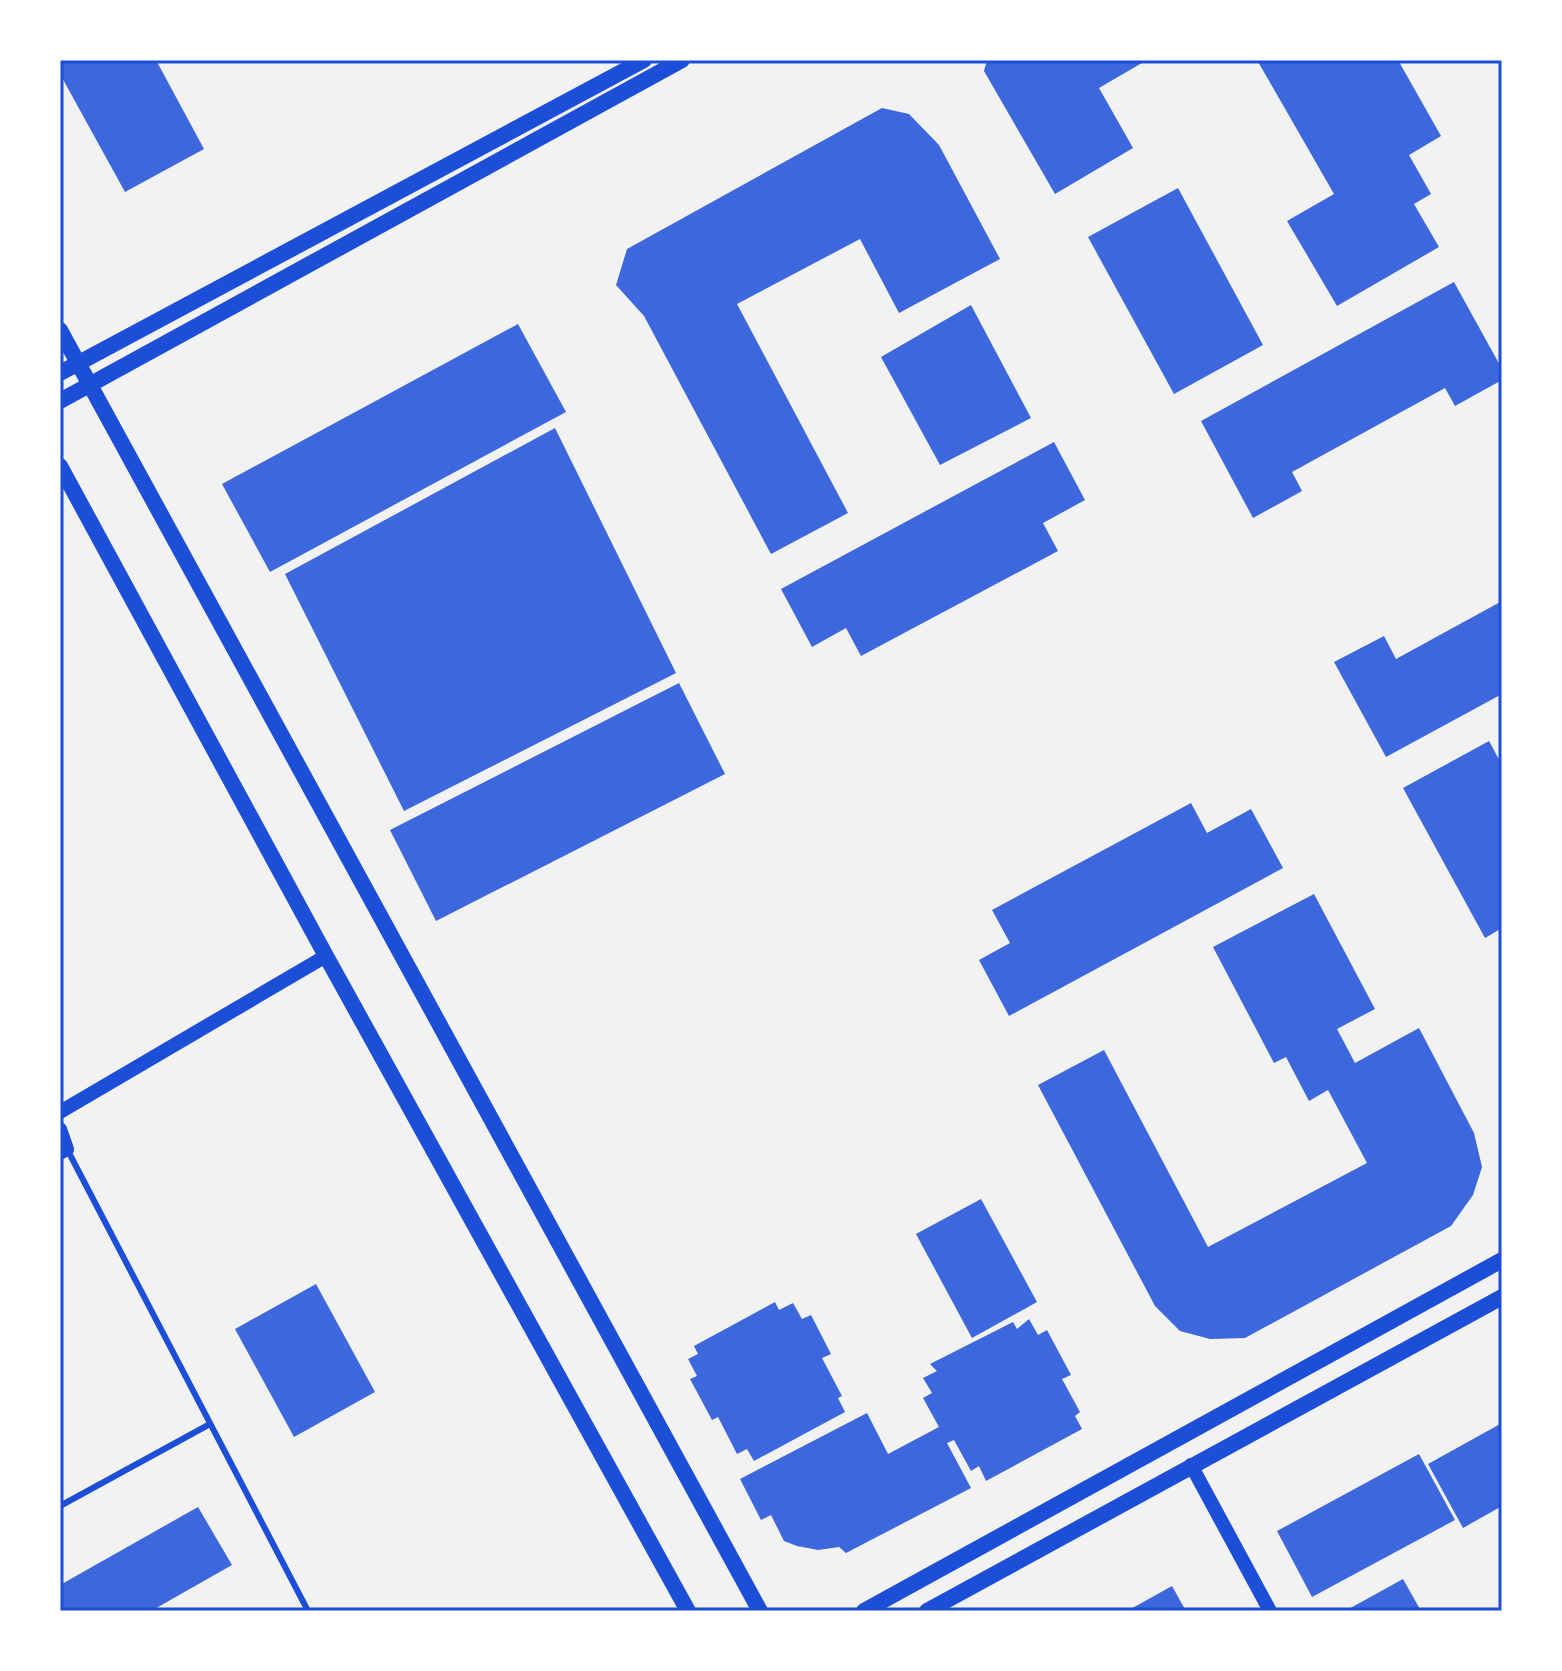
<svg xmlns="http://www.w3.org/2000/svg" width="1562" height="1671" viewBox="0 0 1562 1671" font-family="Signika,sans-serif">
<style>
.building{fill:#3d67dc}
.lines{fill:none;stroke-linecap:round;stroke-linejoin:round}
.service{stroke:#1d4ed8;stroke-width:6}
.tertiary{stroke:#1d4ed8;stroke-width:14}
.secondary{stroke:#1d4ed8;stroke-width:16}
.neatline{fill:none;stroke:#1d4ed8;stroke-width:3}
</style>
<rect width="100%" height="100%" fill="#f2f2f2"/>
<g class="building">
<path d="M60,60H156L204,149L125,192L60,74Z"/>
<path d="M987,60H1147L1099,88L1133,148L1055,194L984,71Z"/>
<path d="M1257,60H1398L1441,136L1409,155L1431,194L1414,204L1439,247L1337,306L1287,221L1334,194Z"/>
<path d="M882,108L909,114L939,145L1000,259L899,313L860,239L737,304L848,513L771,554L644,316L616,285L627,249Z"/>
<path d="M1178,188L1263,345L1174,394L1088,237Z"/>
<path d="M1454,282L1502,369V380L1455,406L1445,388L1292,472L1302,491L1253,518L1201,421Z"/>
<path d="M971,305L1031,418L940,465L881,357Z"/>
<path d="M518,324L566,412L270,572L222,484Z"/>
<path d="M555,428L676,673L404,811L285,574Z"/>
<path d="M1054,442L1085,500L1043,523L1058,551L861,656L846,628L812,647L781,589Z"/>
<path d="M1502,601V694L1386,757L1334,662L1384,636L1396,659Z"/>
<path d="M679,683L725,774L436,921L390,830Z"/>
<path d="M1489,741L1502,765V928L1485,938L1403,788Z"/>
<path d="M1191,803L1207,833L1251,809L1283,868L1009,1016L979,960L1010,943L992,910Z"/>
<path d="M1314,894L1375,1009L1337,1029L1355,1063L1419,1028L1474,1133L1482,1167L1473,1195L1451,1226L1245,1338L1210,1339L1180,1331L1155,1306L1038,1085L1104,1050L1208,1247L1367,1163L1328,1090L1309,1101L1286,1057L1274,1063L1213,947Z"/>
<path d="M981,1199L1037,1302L972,1338L916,1234Z"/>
<path d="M316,1284L375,1392L294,1437L235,1329Z"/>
<path d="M775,1302L779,1310L793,1303L802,1319L811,1315L831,1354L822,1358L842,1396L838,1398L845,1412L754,1461L747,1449L737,1454L718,1417L712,1420L690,1379L697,1376L688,1359L698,1354L694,1346Z"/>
<path d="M1029,1319L1038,1335L1047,1330L1071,1375L1062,1379L1080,1412L1075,1416L1082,1429L986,1481L979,1466L971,1471L954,1440L947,1443L971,1488L846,1553L839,1547L818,1550L797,1546L784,1541L771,1515L761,1520L740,1479L867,1413L888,1454L939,1427L923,1398L932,1393L923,1378L937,1371L930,1364L1013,1322L1017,1329Z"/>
<path d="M1502,1423V1506L1463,1528L1428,1464Z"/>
<path d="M1419,1454L1455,1520L1312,1597L1277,1531Z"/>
<path d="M198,1507L232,1565L151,1611H60V1585Z"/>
<path d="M1403,1579L1421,1611H1345Z"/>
<path d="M1172,1586L1186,1611H1127Z"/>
</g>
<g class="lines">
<g class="service">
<path d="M67,1149L308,1611"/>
<path d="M60,1506L210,1424"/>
</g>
<g class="tertiary">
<path d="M60,1112L326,956"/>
<path d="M60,1129L67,1149L60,1153"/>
<path d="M1191,1465L1270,1611"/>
</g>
<g class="secondary">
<path d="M60,330L760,1611"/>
<path d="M60,373L644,60"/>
<path d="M60,401L682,60"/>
<path d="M60,466L326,956L688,1611"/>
<path d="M864,1611L1502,1260"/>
<path d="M927,1611L1502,1297"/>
</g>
</g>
<rect width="1562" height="1671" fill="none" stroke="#ffffff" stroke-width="124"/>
<rect x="62" y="62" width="1438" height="1547" class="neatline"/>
</svg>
